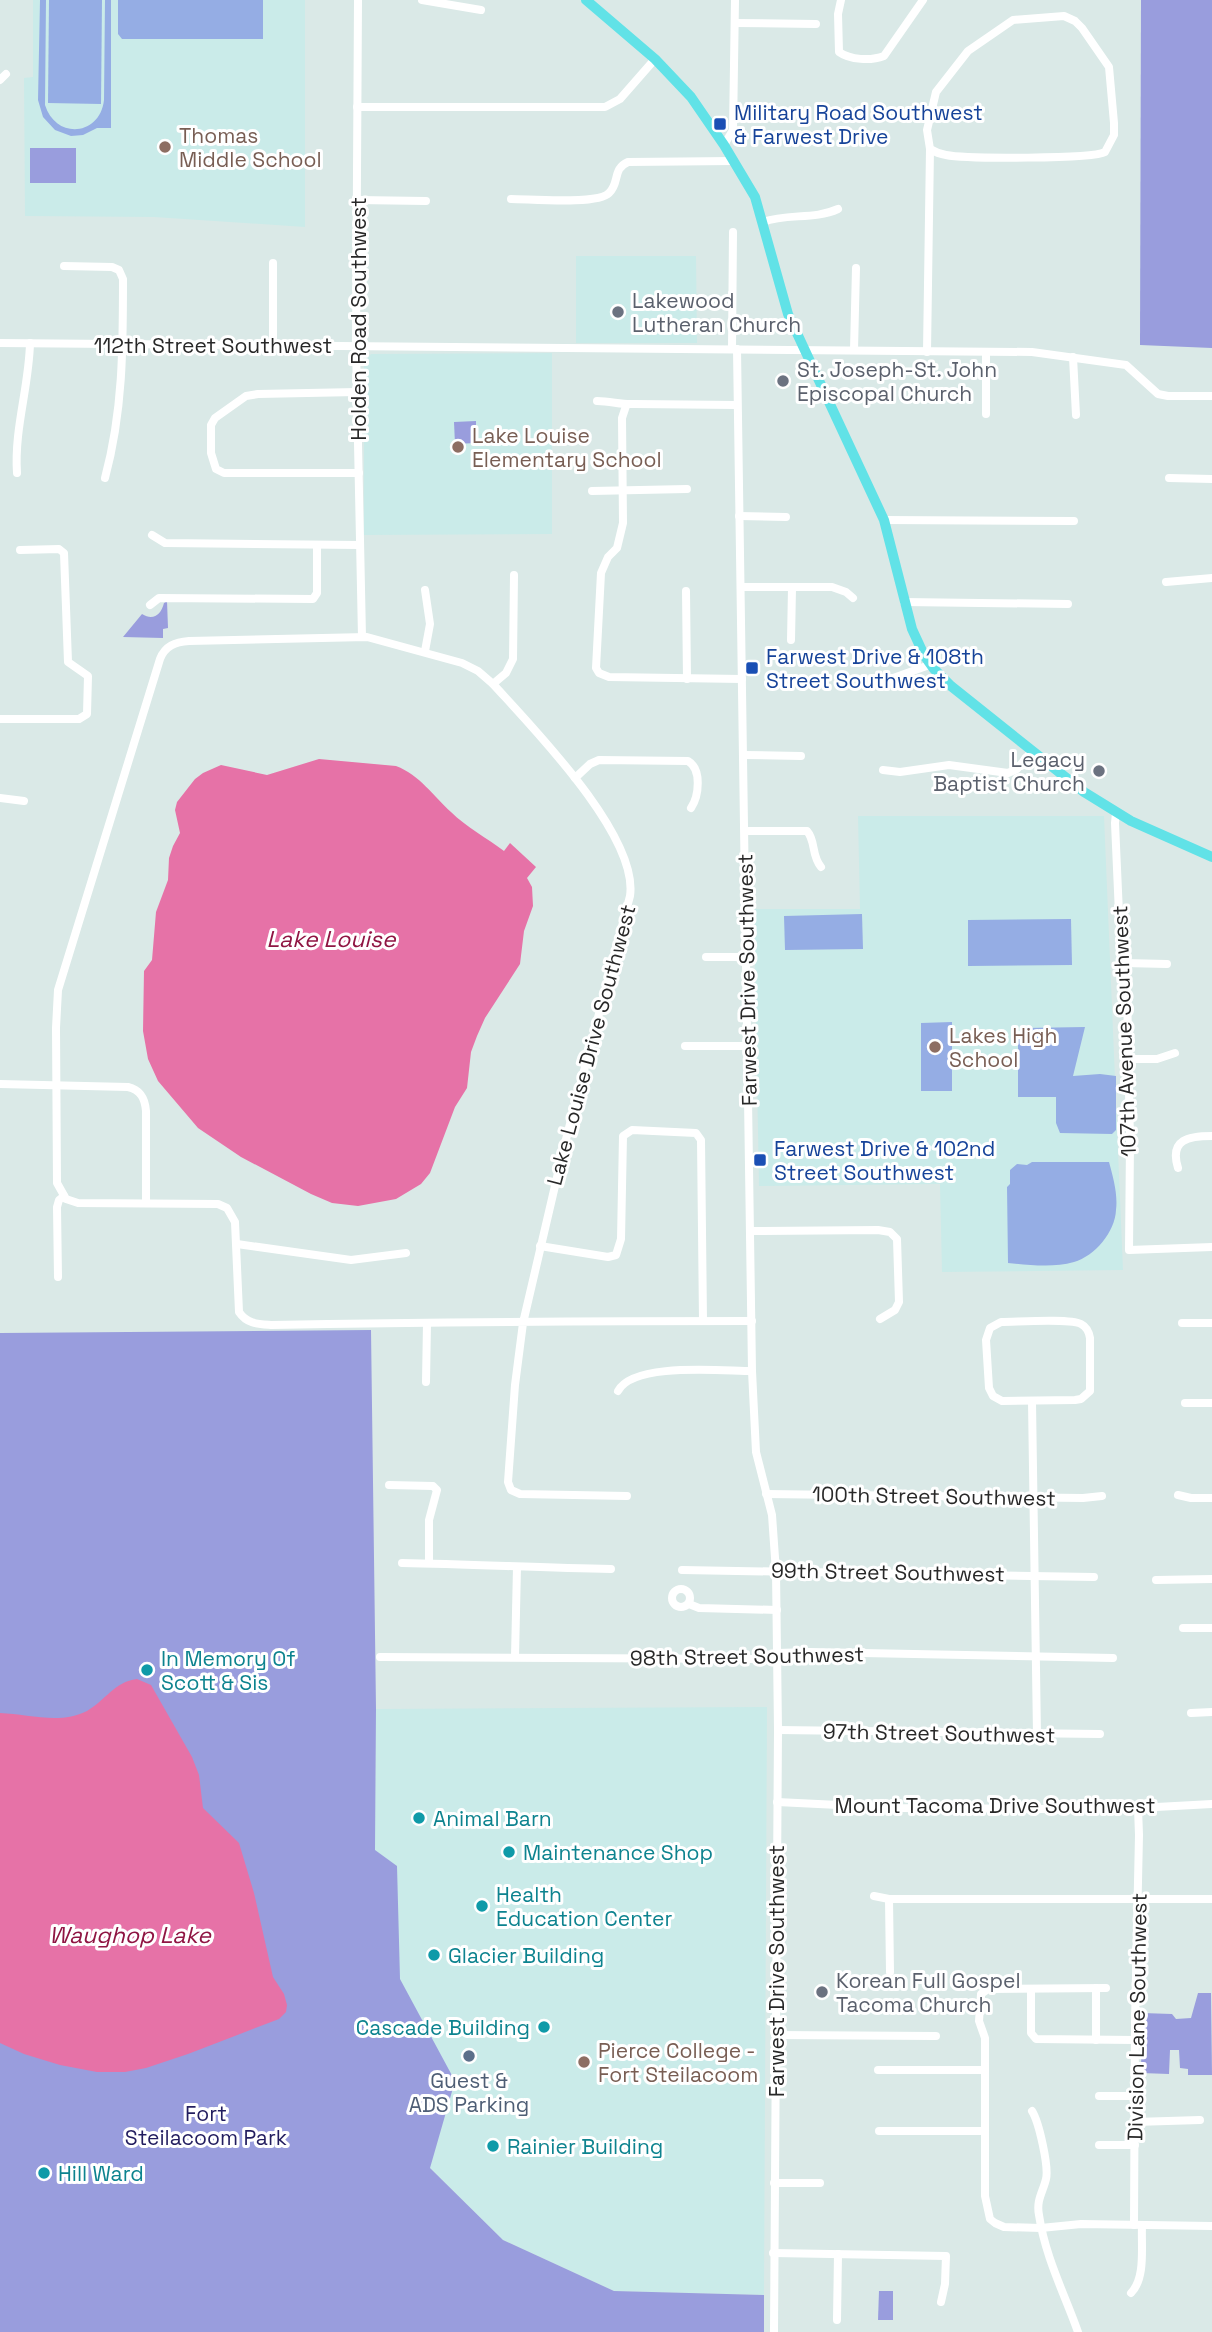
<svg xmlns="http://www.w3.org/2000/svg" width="1212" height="2332" viewBox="0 0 1212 2332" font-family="'Space Grotesk',sans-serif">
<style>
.education{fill:#caebe9}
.green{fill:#999ddd}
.pitch{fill:#95ade4}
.water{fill:#e672a7}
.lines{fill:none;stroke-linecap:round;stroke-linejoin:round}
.minor{stroke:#fff;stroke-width:8}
.major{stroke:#61e2e7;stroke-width:10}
.transit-dot{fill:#1a4fb4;stroke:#fff;stroke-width:2.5}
.education-dot{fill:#8d6e63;stroke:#fff;stroke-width:2.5}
.worship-dot{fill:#6b7280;stroke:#fff;stroke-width:2.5}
.culture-dot{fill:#0f9aa8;stroke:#fff;stroke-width:2.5}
.service-dot{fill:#5c6f8a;stroke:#fff;stroke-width:2.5}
.labels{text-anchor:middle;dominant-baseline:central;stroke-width:6;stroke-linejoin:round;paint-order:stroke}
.transit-label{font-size:21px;fill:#164399;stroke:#fff;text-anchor:start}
.education-label{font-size:21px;fill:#785e54;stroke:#fff;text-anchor:start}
.worship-label{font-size:21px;fill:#5b616d;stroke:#fff;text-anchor:start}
.street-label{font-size:21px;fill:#282828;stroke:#fff}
.culture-label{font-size:21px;fill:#0d838f;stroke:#fff;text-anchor:start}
.service-label{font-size:21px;fill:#4e5e75;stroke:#fff}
.park-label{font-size:21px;fill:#221d5f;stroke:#fff}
.water-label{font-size:23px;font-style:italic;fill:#8f1543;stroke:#fff}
</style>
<rect width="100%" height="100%" fill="#dae9e7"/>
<g class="education">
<path d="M33,0H305V227L154,217L25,216L24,78L33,77Z"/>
<path d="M576,256H696L697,343H576Z"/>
<path d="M552,353V534L364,535V361L371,354Z"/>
<path d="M858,816H1104L1123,1270L942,1272L940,1184L759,1186L754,909H860Z"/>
<path d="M767,1707L764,2295L614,2291L503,2240L430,2168L374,1956L376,1709Z"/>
</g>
<g class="green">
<path d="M1141,0H1212V348L1140,345Z"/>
<rect x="30" y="148" width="46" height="35"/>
<path d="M476,421V443L455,444L454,422Z"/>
<path d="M167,601L168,628L163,629V638L123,637L142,614C153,621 161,615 164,603Z"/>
<path d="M371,1330L376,1709L375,1850L397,1866L400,1979L455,2081L430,2168L503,2240L614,2291L764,2295V2332H0V1333Z"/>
<path d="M1198,1993H1211L1212,2075H1188V2069L1180,2068L1179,2050H1170L1169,2074L1141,2073L1142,2013L1172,2014L1176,2019L1191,2018Z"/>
<path d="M879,2291H893V2320H878Z"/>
</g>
<g class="pitch">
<path d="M40,0H46L45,105C56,140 100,136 104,100L105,0H111V128H97L83,135L71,136L55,130L43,117L38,100Z"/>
<path d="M49,0H102L101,104L48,103Z"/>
<path d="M118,0H263V39H122L118,34Z"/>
<path d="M862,914L863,949L785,950L784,916Z"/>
<path d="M1071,919L1072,965L968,966V920Z"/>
<path d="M952,1022V1091H921V1023Z"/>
<path d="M1085,1027L1073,1076L1100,1074L1116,1076V1130L1112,1134L1060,1133L1056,1123V1097H1018V1035L1025,1028Z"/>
<path d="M1032,1162H1109C1113,1177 1118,1194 1116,1210C1115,1232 1095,1256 1074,1262C1053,1268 1030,1265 1008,1263L1007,1187L1010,1184V1170L1017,1164L1027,1165Z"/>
</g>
<g class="water">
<path d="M319,759L396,766C420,775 433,796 451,812C466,827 487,838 504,851L510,843L536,867L527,878L532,887L533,906L524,931L520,964L485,1018L477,1036L471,1052L467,1088L455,1107L430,1173L421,1184L396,1199L358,1206L332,1203L311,1194L241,1157L198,1128L158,1081L148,1059L143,1031L144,971L152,960L156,912L168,880L169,858L173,846L180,833L175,810L177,802L195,779L203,773L221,765L267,775Z"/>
<path d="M137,1679L151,1685L192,1757L199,1775L203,1808L239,1843L254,1893L273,1977L284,1994L287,2005L286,2012L279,2019L188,2054L146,2068L125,2072H97L60,2065L24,2054L0,2043V1713C28,1714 60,1725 87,1711C106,1700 114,1682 137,1679Z"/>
</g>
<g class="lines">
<g class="minor">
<path d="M358,0L356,346L362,637"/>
<path d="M422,0L481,10"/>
<path d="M841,0L838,14L839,52C850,60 871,61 884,56L923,0"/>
<path d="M1064,16L1075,21L1082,28L1109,67L1114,123V135L1105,152C1093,159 965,159 946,155C940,154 935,152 930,149L927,130L936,92L968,51L1013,20Z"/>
<path d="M735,23L816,24"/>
<path d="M0,80L6,74"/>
<path d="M357,107H605L620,99L655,59"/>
<path d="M724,145L733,130L735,0"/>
<path d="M511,199C530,199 598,205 609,193C620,183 612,169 628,162L733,161"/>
<path d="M357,200L426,201"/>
<path d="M763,222C787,213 814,220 838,209"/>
<path d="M64,266L112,267L119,270L123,279C123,348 123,411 105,478"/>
<path d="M0,343L1032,352L1126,365L1158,394L1168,396H1212"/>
<path d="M273,345V263"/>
<path d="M732,349L733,232"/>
<path d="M737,349L752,1371L756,1452L772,1515L776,1572L778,1730L774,2332"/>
<path d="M854,350L856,268"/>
<path d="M927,352L930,149"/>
<path d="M986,352V414"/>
<path d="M1073,357L1076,415"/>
<path d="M357,392L258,394L246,396L215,418L211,425V453L216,469L224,473H359"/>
<path d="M597,401C611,401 622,405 634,404L737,405"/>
<path d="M626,406L622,418L623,523L617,548L608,557L601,573L596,668L599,673L609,677L742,679"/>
<path d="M17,473C14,429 29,387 30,343"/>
<path d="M1169,478L1212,479"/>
<path d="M592,491L687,489"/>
<path d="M739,516L786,517"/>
<path d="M884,520L1074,521"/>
<path d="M152,535L165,543L360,545"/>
<path d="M1166,582L1212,578"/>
<path d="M741,587H832L846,592L853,598"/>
<path d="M686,591L687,679"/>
<path d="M904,602L1068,604"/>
<path d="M150,605L159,598L313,599L317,593V545"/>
<path d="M791,640L792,588"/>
<path d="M425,651L430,624L425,590"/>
<path d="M885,681L932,664"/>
<path d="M493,684L506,673L513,659L514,575"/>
<path d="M0,719H79L87,714L88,676L68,662L64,553L59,549L20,550"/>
<path d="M744,755L801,756"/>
<path d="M883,770L900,772L949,765L1008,773L1017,769L1031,752"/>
<path d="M575,778L590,764L599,760L688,761C702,769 699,796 691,808"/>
<path d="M0,798L24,801"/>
<path d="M1116,813L1115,823L1119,914L1127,988L1130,1142L1129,1250L1212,1247"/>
<path d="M745,831H807C816,841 811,855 821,867"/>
<path d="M706,957H746"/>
<path d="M1124,963L1167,964"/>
<path d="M685,1046H748"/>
<path d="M1128,1059H1157L1175,1053"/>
<path d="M0,1084L128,1087C141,1090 145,1099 146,1111V1203"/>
<path d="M1178,1168C1169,1139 1189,1136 1212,1136"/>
<path d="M751,1231L878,1230L890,1232L897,1239L899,1302L895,1310L880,1319"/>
<path d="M237,1244L351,1260L406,1253"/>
<path d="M540,1246L608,1257L616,1255L621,1239L623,1136L632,1130L696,1133L701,1140L703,1321"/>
<path d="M58,1277L57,1207L59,1200L64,1196"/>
<path d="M1001,1322C1017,1322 1069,1318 1081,1324C1087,1327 1089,1332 1090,1338V1391L1081,1399L1075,1400L1002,1401L993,1396L989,1388L986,1340L990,1328Z"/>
<path d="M1182,1323H1212"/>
<path d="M426,1382L427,1323"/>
<path d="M618,1391C633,1362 721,1371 752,1371"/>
<path d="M1032,1402L1037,1735"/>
<path d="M1185,1403H1212"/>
<path d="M389,1485L433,1486L437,1490L429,1520V1563"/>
<path d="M766,1494L1083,1498L1102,1496"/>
<path d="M1178,1495L1191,1498H1212"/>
<path d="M627,1496L520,1494L511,1490L508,1482L515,1385L523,1323L565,1143L630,896C639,836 532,727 493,684L478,671L462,663L367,637L189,641C175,642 165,646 160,659L58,990L56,1028L57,1183L66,1199L78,1203L218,1204L227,1208L235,1222L239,1312C247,1324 258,1324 271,1325C431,1322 591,1321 752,1321"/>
<path d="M402,1563C472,1564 541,1568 611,1569"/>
<path d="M682,1570L1094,1577"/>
<path d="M1156,1580L1212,1579"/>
<circle cx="681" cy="1598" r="9"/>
<path d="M689,1604L699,1608L777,1610"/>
<path d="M1183,1628H1212"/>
<path d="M380,1657L768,1659L777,1653L810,1652L1113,1658"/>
<path d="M515,1657L517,1567"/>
<path d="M1191,1713L1212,1712"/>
<path d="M778,1730L1100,1734"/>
<path d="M777,1802L900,1808L1038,1809L1138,1808L1212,1804"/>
<path d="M874,1896L889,1899H1212"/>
<path d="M889,1899L890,1972"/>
<path d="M1106,1988L988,1989L981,1994L979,2021L985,2038V2196L990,2219L995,2223L1004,2227L1041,2228L1081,2224L1212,2226"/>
<path d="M1031,1989V2033L1036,2039L1135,2040"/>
<path d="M775,2035L936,2036"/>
<path d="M1096,2040V1988"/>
<path d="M878,2070H984"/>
<path d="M1099,2096H1134"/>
<path d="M1032,2111C1039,2122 1049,2167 1046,2179C1043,2192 1036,2200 1039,2215C1045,2256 1064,2293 1078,2332"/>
<path d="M1135,2122L1200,2120"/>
<path d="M879,2131H984"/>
<path d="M1099,2145H1135"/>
<path d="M774,2183H820"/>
<path d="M1134,2225L1135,2022L1139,1835L1138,1808"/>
<path d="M773,2253L946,2256L945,2284L941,2302"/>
<path d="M1131,2293C1146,2278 1141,2246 1142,2225"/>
<path d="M837,2320L838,2254"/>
</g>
<path class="major" d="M586,0L655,59L691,97L724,145L755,197L788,314L884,520L912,629L924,655L934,669L951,686L1084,792L1131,821L1212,857"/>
</g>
<g class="transit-dot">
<rect x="713" y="117" width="14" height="14" rx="3.5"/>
<rect x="745" y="661" width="14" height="14" rx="3.5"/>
<rect x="753" y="1153" width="14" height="14" rx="3.5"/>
</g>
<g class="education-dot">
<circle cx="165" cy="147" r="7"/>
<circle cx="458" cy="447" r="7"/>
<circle cx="935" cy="1047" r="7"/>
<circle cx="584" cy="2062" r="7"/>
</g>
<g class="worship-dot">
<circle cx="618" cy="312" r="7"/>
<circle cx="783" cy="381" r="7"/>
<circle cx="1099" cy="771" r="7"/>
<circle cx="822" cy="1992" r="7"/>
</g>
<g class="culture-dot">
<circle cx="147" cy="1670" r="7"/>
<circle cx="419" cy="1818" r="7"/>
<circle cx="509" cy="1852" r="7"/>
<circle cx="482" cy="1906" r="7"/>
<circle cx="434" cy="1955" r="7"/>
<circle cx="544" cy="2027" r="7"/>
<circle cx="493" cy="2146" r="7"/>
<circle cx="44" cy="2173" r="7"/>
</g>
<circle class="service-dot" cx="469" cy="2056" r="7"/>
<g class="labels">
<g class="transit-label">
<text x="734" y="112">Military Road Southwest<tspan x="734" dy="24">&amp; Farwest Drive</tspan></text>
<text x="766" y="656">Farwest Drive &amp; 108th<tspan x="766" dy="24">Street Southwest</tspan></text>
<text x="774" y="1148">Farwest Drive &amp; 102nd<tspan x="774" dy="24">Street Southwest</tspan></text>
</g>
<g class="education-label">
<text x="179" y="135">Thomas<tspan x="179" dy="24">Middle School</tspan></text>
<text x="472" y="435">Lake Louise<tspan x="472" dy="24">Elementary School</tspan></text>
<text x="949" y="1035">Lakes High<tspan x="949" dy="24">School</tspan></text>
<text x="598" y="2050">Pierce College -<tspan x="598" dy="24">Fort Steilacoom</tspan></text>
</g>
<g class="worship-label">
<text x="632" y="300">Lakewood<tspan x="632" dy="24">Lutheran Church</tspan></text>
<text x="797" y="369">St. Joseph-St. John<tspan x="797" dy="24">Episcopal Church</tspan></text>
<text x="1085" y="759" text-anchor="end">Legacy<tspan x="1085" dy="24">Baptist Church</tspan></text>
<text x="836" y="1980">Korean Full Gospel<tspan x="836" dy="24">Tacoma Church</tspan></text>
</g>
<g class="street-label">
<text transform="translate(358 319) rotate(-90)">Holden Road Southwest</text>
<text x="213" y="345">112th Street Southwest</text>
<text transform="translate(747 980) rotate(-91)">Farwest Drive Southwest</text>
<text transform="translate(1124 1031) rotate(-92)">107th Avenue Southwest</text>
<text transform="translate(591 1045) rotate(-75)">Lake Louise Drive Southwest</text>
<text transform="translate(934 1496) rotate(1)">100th Street Southwest</text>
<text transform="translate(888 1572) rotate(1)">99th Street Southwest</text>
<text transform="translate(747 1656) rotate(-1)">98th Street Southwest</text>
<text transform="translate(939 1733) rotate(1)">97th Street Southwest</text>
<text x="995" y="1805">Mount Tacoma Drive Southwest</text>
<text transform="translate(776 1971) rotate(-90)">Farwest Drive Southwest</text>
<text transform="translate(1137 2017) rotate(-89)">Division Lane Southwest</text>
</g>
<g class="culture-label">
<text x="161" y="1658">In Memory Of<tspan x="161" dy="24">Scott &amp; Sis</tspan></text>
<text x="433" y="1818">Animal Barn</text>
<text x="523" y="1852">Maintenance Shop</text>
<text x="496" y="1894">Health<tspan x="496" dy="24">Education Center</tspan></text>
<text x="448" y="1955">Glacier Building</text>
<text x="530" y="2027" text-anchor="end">Cascade Building</text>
<text x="507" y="2146">Rainier Building</text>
<text x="58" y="2173">Hill Ward</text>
</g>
<g class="service-label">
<text x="469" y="2080">Guest &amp;<tspan x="469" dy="24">ADS Parking</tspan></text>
</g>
<g class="park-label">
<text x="206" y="2113">Fort<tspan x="206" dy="24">Steilacoom Park</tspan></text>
</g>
<g class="water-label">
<text x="331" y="939">Lake Louise</text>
<text x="130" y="1935">Waughop Lake</text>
</g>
</g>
</svg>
